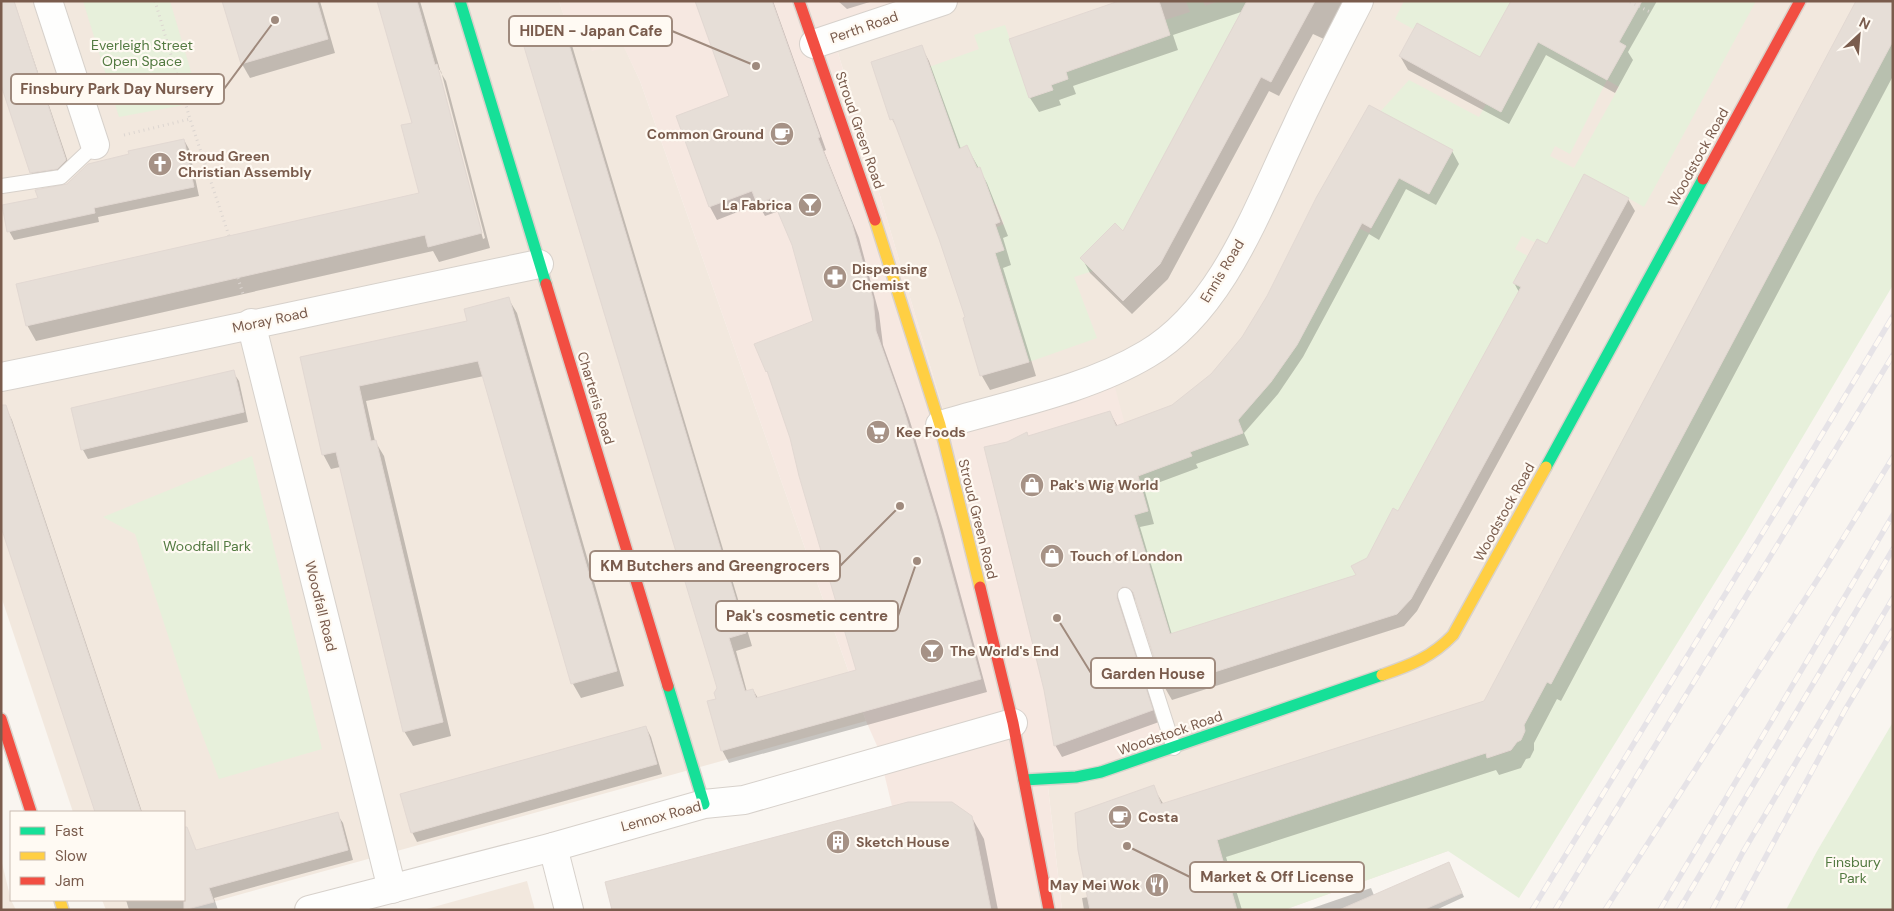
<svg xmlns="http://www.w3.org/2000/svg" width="1894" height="911" viewBox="0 0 1894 911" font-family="'DM Sans',sans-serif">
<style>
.residential{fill:#f2e8de}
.commercial{fill:#f6e8e1}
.green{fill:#e7f0db;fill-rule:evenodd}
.shadow{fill:#0003;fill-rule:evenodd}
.building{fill:#e6ded7;stroke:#e2d8d2}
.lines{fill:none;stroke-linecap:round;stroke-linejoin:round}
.lane-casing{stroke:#d7d1cb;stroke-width:16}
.street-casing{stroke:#d7d1cb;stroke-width:30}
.fast-casing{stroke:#d9d2cb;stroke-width:14}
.slow-casing{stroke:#d9d2cb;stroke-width:14}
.jam-casing{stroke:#d9d2cb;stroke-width:14}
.path{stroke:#dcd5d0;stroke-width:3;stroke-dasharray:1 4;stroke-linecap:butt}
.lane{stroke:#fefefd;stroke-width:14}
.street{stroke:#fefefd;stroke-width:28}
.fast{stroke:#16e098;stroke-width:11}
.slow{stroke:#ffcf43;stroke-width:11}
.jam{stroke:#f24e42;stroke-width:11}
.rail-casing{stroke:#e6e3e7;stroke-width:5.5}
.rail{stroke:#fffaf3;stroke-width:4;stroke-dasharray:11;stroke-linecap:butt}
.labels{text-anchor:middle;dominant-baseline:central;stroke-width:4.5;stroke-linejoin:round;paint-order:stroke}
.street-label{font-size:14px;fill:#7a5c4d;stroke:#fffaf3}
.park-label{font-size:14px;fill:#537a41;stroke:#fffaf3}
.poi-label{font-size:14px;font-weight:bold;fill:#7a5c4d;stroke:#fffaf3;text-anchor:start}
.leader{fill:none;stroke:#9f8a7d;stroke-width:2}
.callout-dot{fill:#9f8a7d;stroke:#fffaf3;stroke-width:2}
.callout{fill:#fffaf3;stroke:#9f8a7d;stroke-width:2}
.callout-label{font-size:15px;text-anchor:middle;font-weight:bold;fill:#7a5c4d}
</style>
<rect width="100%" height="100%" fill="#f9f5f0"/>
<g class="residential">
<path d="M1,1H559L564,16L579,14L622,42L640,81L866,721L184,910H106L102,900H184V812H73L1,596Z"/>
<path d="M948,1H1893V190L1780,398L1462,846L1284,910H1062L1048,787L949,430L834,39Z"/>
<path d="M1,859L11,900L16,910H1Z"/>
<path d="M527,881L535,910H423Z"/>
</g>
<path class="commercial" d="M559,1H948L834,39L949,430L1113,380L1157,543L1115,558L1170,743L1048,787L1062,910H917L878,748L866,721L640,81L622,43L592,51L579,15L564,17Z"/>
<g class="green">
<path d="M83,1H170L200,102L119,117Z"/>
<path d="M1186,1H1203L1205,6L1219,1H1280L1232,29L1125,228L1138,241L1093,271L1074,277L1097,338L1029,362L1000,266L995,267L990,255L1004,250L995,228L1004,224L996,204L979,210L976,169L967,145L959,149L929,67L979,49L974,35L1005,25L1030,98L1053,90L1051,85L1068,79L1066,72L1097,61L1109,49L1112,57L1131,50L1128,42L1146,43L1170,35L1165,20L1190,12Z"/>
<path d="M1404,1H1511L1501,21L1607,80L1626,46L1611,38L1642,1H1756L1644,207L1585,174L1547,244L1537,239L1534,242L1522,236L1515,249L1528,256L1513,283L1521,287L1370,561L1367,558L1351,566L1359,580L1318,587L1170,634L1147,558L1123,565L1085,529L1147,511L1138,477L1190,452L1242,433L1238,419L1358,228L1369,233L1399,178L1430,193L1453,150L1380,112L1409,80L1479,117L1486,104L1519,78L1417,23L1413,29L1395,19ZM1607,80L1619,87L1574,168L1550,156L1555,146L1570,154Z"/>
<path d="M1893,40V285L1745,534L1519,898L1448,851L1284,910H1182L1231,888L1215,832L1224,838L1486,753L1488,758L1511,751L1517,742L1521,740L1525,732L1524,725L1535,704L1540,679L1551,684Z"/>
<path d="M252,456L322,749L219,779L189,700L135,534L103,517Z"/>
<path d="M1893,722V910H1786L1816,853Z"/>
</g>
<g class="shadow">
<path d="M1,1H14L71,171L37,182L31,172Z"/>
<path d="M223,1H320L335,53L250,78L242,64Z"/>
<path d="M378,1H420L441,73L446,81L490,248L439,262L433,251L36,341L27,325L421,194L413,124ZM437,68L441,71L485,238L483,239Z"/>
<path d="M695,1H773L826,150L824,151L859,238L879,313L883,345L909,418L943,530L987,692L729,763L722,750L718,689L563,29L571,42L752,646L736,651L747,692L753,690L758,698L857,671L791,438L771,380L756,345L814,322L794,244L779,211L765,216L758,204L717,220L710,207L677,117L731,96Z"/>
<path d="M838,1H873L847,9Z"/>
<path d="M1123,1H1347L1326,40L1313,34L1279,96L1269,91L1168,279L1132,314L1090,273L1082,258L1123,233L1241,12L1173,35L1178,50L1073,86L1076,94L1059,100L1061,105L1039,112L1030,98L1011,39Z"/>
<path d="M1513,1H1657L1628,52L1633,60L1615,93L1546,55L1509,124L1408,70L1400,56L1481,59Z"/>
<path d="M1893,1V76L1561,701L1557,699L1534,743V750L1530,758L1526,759L1521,768L1499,775L1496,770L1226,857L1242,910H1084L1082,898L1089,897L1153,787L1164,805L1485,702Z"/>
<path d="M921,46L929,61L961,149L967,147L987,183L1008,236L1003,238L1011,265L1003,268L1036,376L990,390L982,376L964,319L966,318L940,238L899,132L892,119Z"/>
<path d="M184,140L189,149L199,196L98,217L99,222L14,240L9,231L39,199L67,185Z"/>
<path d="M1452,151L1459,164L1436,205L1406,189L1379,240L1369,234L1303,357L1278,394L1244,433L1249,445L1196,464L1198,468L1144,488L1154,524L1140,527L1172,635L1358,576L1399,513L1519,292L1514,283L1547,245L1628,199L1635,211L1417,611L1404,626L1172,700L1165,688L1137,600L1129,599L1159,722L1062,757L1055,745L1029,438L1110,412L1118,427L1173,406L1212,375L1243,338L1268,297L1317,199Z"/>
<path d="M508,298L517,313L624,686L581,698L573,684L484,376L366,401L375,441L384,456L451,736L413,746L404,731L340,467L331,469L323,454L301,357L469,322Z"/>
<path d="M233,372L239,381L248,422L88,459L83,450Z"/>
<path d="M7,410L12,420L142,812H97L1,522Z"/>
<path d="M646,727L651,737L662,774L417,842L412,832Z"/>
<path d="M337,814L343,823L353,860L214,898L218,910H129L126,900H184V850L194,847L197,851Z"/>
<path d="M971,816L984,839L998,910H614Z"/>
<path d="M1451,868L1464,897L1436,910H1389Z"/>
<path d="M1371,888L1380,910H1307Z"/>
</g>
<g class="building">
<path d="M1,1H14L66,160L57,169L30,173L1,85Z"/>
<path d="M222,1H317L328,39L241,64Z"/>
<path d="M377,1H417L435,65L437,64L482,233L428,247L425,235L26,326L16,284L419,193L401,125L412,123Z"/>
<path d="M695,1H772L820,137L818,138L852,224L873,299L876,331L902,404L936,516L981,679L721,751L707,701L716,699L714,693L717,688L522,40L564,28L746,633L729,638L745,691L753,689L756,698L856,670L799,476L790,438L767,371L766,372L754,344L813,321L792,245L772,198L757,204L752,191L709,207L676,116L729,96Z"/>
<path d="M1119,1H1159L1170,35L1066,72L1068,79L1051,85L1053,90L1029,98L1009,39Z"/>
<path d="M1247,1H1315L1271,82L1261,77L1160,264L1123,301L1080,258L1115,223L1123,231Z"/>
<path d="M1511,1H1642L1619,42L1626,46L1607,80L1538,42L1501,112L1399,56L1417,23L1480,57Z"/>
<path d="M1856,1H1893V41L1551,684L1547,682L1524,725L1525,731L1521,740L1517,742L1511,750L1487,758L1486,753L1217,840L1237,910H1090L1078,850L1075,813L1154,785L1161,804L1484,701Z"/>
<path d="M922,45L959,149L967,145L977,168L980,167L1000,222L995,224L1004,250L995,253L1029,362L980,376L963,318L965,317L939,239L893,119L890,120L871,62Z"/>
<path d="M1369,105L1453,150L1429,194L1399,178L1371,228L1362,223L1297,345L1271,382L1238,420L1243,433L1190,452L1192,456L1138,476L1148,511L1134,515L1170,634L1356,575L1351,566L1367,558L1393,508L1398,511L1521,287L1513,283L1537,239L1547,244L1584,174L1629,198L1411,599L1397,614L1164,688L1133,592L1127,587H1122L1117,593V598L1153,710L1054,746L1044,690L984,447L1007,442L1027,432L1028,436L1110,411L1116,426L1172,405L1211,374L1242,337L1267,296L1316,198Z"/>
<path d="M184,139L194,187L94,208L95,213L7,232L2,205L38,198L35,190L67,184L88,164L129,154L128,151Z"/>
<path d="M509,297L617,671L571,684L478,361L359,386L371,441L376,440L443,722L403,732L336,452L322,455L300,357L467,321L464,309Z"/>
<path d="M234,370L244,412L81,450L71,408Z"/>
<path d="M1,405H6L141,812H95L1,527Z"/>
<path d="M646,726L657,764L411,833L400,794Z"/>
<path d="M908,802H952L972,816L991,910H612L605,882Z"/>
<path d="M338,812L348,850L209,888L214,902L184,910V827H187L196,850Z"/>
<path d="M1449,862L1462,893L1423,910H1339Z"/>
</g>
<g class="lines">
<g class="lane-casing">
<g id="lane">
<path d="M2,186L61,177L95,145"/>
<path d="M1125,595L1174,748"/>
</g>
</g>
<g class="street-casing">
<g id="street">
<path d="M48,1L95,145"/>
<path d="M814,44L943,1"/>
<path d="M251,323L392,889"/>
<path d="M1,377C181,341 359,301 539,264"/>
<path d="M940,425C1007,405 1087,390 1147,354C1223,309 1258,207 1295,130C1315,86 1337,44 1359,1"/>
<path d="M553,847L569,910"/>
<path d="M309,910L553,847L704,804L744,800L1013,723"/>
</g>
</g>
<g class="fast-casing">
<g id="fast">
<path d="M460,1L546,284"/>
<path d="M1546,467L1703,179"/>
<path d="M668,686L704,804"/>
<path d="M1024,780L1076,777L1101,772L1382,675"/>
</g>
</g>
<g class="slow-casing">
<g id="slow">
<path d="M875,220L940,425L980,587"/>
<path d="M1382,675C1411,665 1432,657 1453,635L1546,467"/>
<path d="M60,900L63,910"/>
</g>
</g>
<g class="jam-casing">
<g id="jam">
<path d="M799,1L875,220"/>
<path d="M1703,179L1800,1"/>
<path d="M546,284L668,686"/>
<path d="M980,587L1013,723L1049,910"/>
<path d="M1,719L31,812"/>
</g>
</g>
<g class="path">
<path d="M155,1L190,119L229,236"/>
<path d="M1630,2L1652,13"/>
<path d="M124,135L190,119"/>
<path d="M238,278L243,294"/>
</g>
<use href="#lane" class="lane"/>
<use href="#street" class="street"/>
<use href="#fast" class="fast"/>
<use href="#slow" class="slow"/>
<use href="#jam" class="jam"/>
<g class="rail-casing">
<g id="rail">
<path d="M1532,910L1784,498L1893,316"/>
<path d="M1555,910L1893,355"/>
<path d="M1605,910L1823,571L1893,457"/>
<path d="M1660,910L1893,515"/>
<path d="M1679,910L1893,549"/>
<path d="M1712,910L1743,852L1893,598"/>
<path d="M1737,910L1845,710L1893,630"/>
</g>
</g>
<use href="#rail" class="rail"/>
</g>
<defs>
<g id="cafe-disc" transform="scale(1.25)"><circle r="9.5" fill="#a69286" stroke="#fffaf3"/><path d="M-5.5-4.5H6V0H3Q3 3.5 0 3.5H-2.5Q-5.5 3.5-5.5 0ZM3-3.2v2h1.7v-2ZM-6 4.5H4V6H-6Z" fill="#fff"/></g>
<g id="church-disc" transform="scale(1.25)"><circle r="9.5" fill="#a69286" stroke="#fffaf3"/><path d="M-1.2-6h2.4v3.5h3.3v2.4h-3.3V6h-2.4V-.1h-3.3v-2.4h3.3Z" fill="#fff"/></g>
<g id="bar-disc" transform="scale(1.25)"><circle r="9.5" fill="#a69286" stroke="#fffaf3"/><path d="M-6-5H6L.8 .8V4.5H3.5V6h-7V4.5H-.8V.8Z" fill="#fff"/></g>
<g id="pharmacy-disc" transform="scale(1.25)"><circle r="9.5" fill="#a69286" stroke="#fffaf3"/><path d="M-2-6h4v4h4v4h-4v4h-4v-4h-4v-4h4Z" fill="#fff"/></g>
<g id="supermarket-disc" transform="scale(1.25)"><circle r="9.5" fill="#a69286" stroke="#fffaf3"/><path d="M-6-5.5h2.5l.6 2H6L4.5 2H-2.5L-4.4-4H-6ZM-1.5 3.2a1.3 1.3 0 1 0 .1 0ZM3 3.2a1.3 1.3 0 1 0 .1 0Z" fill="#fff"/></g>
<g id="shop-disc" transform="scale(1.25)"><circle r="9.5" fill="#a69286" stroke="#fffaf3"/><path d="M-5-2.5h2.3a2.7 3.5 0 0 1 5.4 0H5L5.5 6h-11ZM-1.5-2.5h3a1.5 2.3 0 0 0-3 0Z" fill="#fff"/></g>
<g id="building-disc" transform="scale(1.25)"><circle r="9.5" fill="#a69286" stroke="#fffaf3"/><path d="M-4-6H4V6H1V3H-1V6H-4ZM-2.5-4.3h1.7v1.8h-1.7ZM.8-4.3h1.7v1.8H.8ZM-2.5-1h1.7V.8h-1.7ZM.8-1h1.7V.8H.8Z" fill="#fff"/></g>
<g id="restaurant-disc" transform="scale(1.25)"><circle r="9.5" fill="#a69286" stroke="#fffaf3"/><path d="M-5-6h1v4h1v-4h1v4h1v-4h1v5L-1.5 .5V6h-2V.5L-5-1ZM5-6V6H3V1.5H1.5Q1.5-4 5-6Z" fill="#fff"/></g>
</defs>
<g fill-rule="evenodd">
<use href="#cafe-disc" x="782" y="134"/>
<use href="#church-disc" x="160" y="164"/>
<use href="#bar-disc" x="810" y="205"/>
<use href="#pharmacy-disc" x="835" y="277"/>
<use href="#supermarket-disc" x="878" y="432"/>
<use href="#shop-disc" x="1032" y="485"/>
<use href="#shop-disc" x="1052" y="556"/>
<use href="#bar-disc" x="932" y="651"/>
<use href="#cafe-disc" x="1120" y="817"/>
<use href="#building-disc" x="838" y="842"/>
<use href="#restaurant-disc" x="1157" y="885"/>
</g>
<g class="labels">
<g class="street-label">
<text transform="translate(864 27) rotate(-19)">Perth Road</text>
<text transform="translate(860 130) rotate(71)">Stroud Green Road</text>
<text transform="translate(1698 157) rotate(-61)">Woodstock Road</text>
<text transform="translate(1222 271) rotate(-59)">Ennis Road</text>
<text transform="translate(270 320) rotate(-12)">Moray Road</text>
<text transform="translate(596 398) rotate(73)">Charteris Road</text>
<text transform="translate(1504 512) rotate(-61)">Woodstock Road</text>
<text transform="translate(978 519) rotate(76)">Stroud Green Road</text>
<text transform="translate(321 606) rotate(76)">Woodfall Road</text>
<text transform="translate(1170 733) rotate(-19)">Woodstock Road</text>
<text transform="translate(661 816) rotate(-15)">Lennox Road</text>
</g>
<g class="park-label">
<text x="142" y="45">Everleigh Street<tspan x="142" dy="16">Open Space</tspan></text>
<text x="207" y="546">Woodfall Park</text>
<text x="1853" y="862">Finsbury<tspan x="1853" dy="16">Park</tspan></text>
</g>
<g class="poi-label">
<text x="764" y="134" text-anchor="end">Common Ground</text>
<text x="178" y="156">Stroud Green<tspan x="178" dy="16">Christian Assembly</tspan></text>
<text x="792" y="205" text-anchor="end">La Fabrica</text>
<text x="852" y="269">Dispensing<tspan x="852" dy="16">Chemist</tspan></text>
<text x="896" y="432">Kee Foods</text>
<text x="1050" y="485">Pak's Wig World</text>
<text x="1070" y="556">Touch of London</text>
<text x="950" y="651">The World's End</text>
<text x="1138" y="817">Costa</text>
<text x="856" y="842">Sketch House</text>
<text x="1140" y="885" text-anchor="end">May Mei Wok</text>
</g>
</g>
<path class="leader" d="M756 66L672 31M275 20L224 89M900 506L840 566M917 561L898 616M1057 618L1091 673M1127 846L1190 877"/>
<g class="callout-dot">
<circle cx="756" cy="66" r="5"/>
<circle cx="275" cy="20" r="5"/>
<circle cx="900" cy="506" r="5"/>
<circle cx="917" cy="561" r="5"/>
<circle cx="1057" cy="618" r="5"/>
<circle cx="1127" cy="846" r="5"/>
</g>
<g class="callout">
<rect x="509" y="16" width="163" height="30" rx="5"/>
<rect x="11" y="74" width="213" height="30" rx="5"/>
<rect x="590" y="551" width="250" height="30" rx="5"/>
<rect x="716" y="601" width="182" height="30" rx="5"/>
<rect x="1091" y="658" width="124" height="30" rx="5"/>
<rect x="1190" y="862" width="174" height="30" rx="5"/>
</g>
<g class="callout-label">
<text x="591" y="36">HIDEN - Japan Cafe</text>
<text x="117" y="94">Finsbury Park Day Nursery</text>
<text x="715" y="571">KM Butchers and Greengrocers</text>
<text x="807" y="621">Pak's cosmetic centre</text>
<text x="1153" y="679">Garden House</text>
<text x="1277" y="882">Market &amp; Off License</text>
</g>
<rect width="1894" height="911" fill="none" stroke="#7a5c4d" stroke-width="5"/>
<rect x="10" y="811" width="175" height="90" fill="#fffaf3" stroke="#cabbb1"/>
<rect x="20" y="827" width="25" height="8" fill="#16e098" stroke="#cabbb1"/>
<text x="55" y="836" font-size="15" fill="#7a5c4d">Fast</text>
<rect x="20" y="852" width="25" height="8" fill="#ffcf43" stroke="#cabbb1"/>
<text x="55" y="861" font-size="15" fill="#7a5c4d">Slow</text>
<rect x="20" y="877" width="25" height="8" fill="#f24e42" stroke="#cabbb1"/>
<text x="55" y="886" font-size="15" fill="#7a5c4d">Jam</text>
<g transform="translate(1859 35) rotate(26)" stroke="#fffaf3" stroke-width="4" paint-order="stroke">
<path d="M0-4L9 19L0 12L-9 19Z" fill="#7a5c4d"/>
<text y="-8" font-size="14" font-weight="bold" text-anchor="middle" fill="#7a5c4d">N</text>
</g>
</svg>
